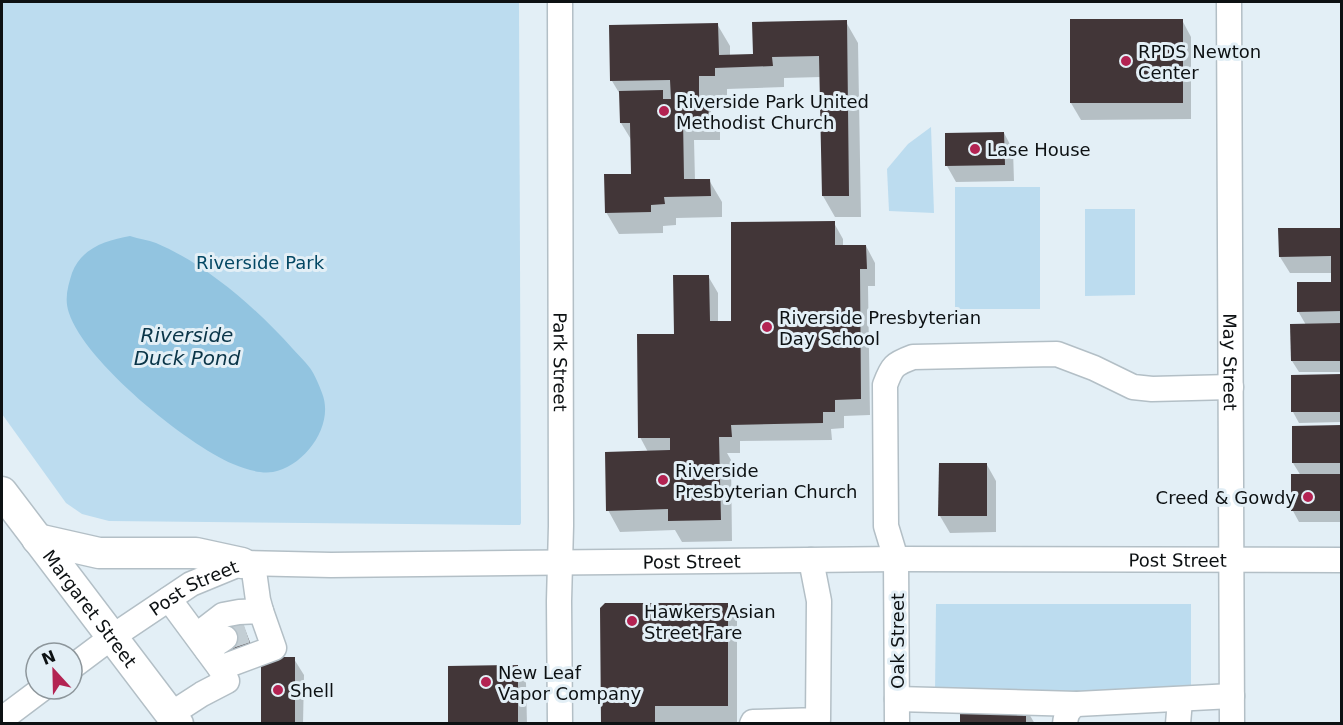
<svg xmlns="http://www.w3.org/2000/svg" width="1343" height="725" viewBox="0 0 1343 725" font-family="'DejaVu Sans',sans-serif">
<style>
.green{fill:#bcdcef}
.water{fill:#92c4e0}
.shadow{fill:#0003}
.building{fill:#423638}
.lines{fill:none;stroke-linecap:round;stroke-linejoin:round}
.minor-tunnel{stroke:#c3ced4;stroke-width:24;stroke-dasharray:24 12;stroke-linecap:butt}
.minor-casing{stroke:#b3bfc6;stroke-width:27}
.major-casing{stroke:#b3bfc6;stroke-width:33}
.minor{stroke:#fff;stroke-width:24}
.major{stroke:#fff;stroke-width:30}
.poi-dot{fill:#b32352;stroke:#e3eff6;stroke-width:2}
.labels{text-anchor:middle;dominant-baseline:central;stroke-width:6;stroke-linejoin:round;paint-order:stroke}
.poi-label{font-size:18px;fill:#0d1113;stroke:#e3eff6;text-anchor:start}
.park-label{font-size:18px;fill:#034763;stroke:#e3eff6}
.street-label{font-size:18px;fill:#0d1113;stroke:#e3eff6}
.water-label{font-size:20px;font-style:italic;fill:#0a3548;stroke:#e3eff6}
</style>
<rect width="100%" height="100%" fill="#e3eff6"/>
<g class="green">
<path d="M2,2H519L521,523L520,525L109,521L82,514L66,503L2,414Z"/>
<path d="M931,127L934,213L889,211L887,169L908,144Z"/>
<rect x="955" y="187" width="85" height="122"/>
<path d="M1085,209H1135V295L1085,296Z"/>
<path d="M936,604H1191V691L935,693Z"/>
</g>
<path class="water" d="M130,236C139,239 148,240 156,243C206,264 256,308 292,348C298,355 305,361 310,368C315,375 319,385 322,393C335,425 305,466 273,472C259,474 246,469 233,464C186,444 85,362 69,313C64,299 68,286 72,273C81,248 107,240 130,236Z"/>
<g class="shadow">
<path d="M1182,20L1191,37V119L1081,120L1071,103V21Z"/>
<path d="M846,22L858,43L861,217H835L823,196L821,77L784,78V87L727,89V97H710V110L720,126V140H694L695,180H709L722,202V217L676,218V225L663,226V233L619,234L606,212L632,175V141L621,123V96L612,81L717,24L730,46V57L754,56Z"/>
<path d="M1004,133L1013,150L1014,181L956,182L947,166Z"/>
<path d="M834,223L843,239V246H866L875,263V286H868L870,415L844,416V428L831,429L832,440L740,441V453H727L731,460L732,541L682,542L675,530L620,532L608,510L648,452L640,437L675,335L708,276L718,293V323L733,322Z"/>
<path d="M1342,229V372H1299L1292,361L1306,325L1298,311L1333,283V273H1290L1280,257Z"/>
<path d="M1342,376V422L1299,423L1293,412Z"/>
<path d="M1342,427V522H1299L1293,511L1292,476H1301L1293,463Z"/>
<path d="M987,465L996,481V532L950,533L940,516Z"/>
<path d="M727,604L737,621V722H714V724H602Z"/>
<path d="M294,659L304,675L303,724H263Z"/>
<path d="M517,667L526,683L527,724H449Z"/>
<path d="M1025,707L1035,724H961Z"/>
</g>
<g class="building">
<rect x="1070" y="19" width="113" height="84"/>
<path d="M847,20L849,196H822L819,56L772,57L773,66L715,68V76H699V104L708,103L709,119H683L684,179H710L711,196L664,197L665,204L651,205V212L605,213L604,174H631L630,123H620L619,91L663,90V99H671L670,80L610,81L609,25L718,23L719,55L753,54L752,22Z"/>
<path d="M1004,132L1005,165L945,166V133Z"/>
<path d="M835,221V245H866L867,269H860L861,399L835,400V412H823V423L731,425L732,437H719L721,520L668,521V509L606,511L605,452L670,450V438H638L637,334H674L673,275H709L710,321H731V222Z"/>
<path d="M1278,228H1342V311L1297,312V282H1331V256L1279,257Z"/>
<path d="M1342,323V361H1291L1290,324Z"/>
<path d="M1342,374V412H1291V375Z"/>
<path d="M1342,425V463H1292V426Z"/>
<path d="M939,463H987V516H938Z"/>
<rect x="1291" y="474" width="51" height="37"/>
<path d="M605,603H728V706H655V724H601L600,608Z"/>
<path d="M240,617L251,645L231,653L221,625Z"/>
<rect x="261" y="657" width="34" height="67"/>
<path d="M518,665V724H448V666Z"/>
<path d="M1026,705V724H960V706Z"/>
</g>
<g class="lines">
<path class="minor-tunnel" d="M225,638L246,631"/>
<g class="minor-casing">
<g id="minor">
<path id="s1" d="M560,2L561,526L559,601L560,724"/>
<path id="s2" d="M1229,2L1232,724"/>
<path d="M253,564L258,600L261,611"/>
<path d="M169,599L220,668L227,681L202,694L171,714"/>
<path d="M197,635L223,615L239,612L261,611L274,648L220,668"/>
<path d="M207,650L225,638"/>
<path id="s3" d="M72,667L112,637L191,584L242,563L331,565L896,559L1342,560"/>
<path d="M897,699L1077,704"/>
<path d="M2,719L42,689"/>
<path d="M752,724L753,722L818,720L819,601L811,560"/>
<path d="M897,724L896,559L886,526L885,385C892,366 894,364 913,357L1057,354L1094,368L1133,387L1152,389L1231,387"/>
<path d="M1065,724C1066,714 1068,709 1077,704L1232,696"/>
<path d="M1178,724L1180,700"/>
</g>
</g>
<g class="major-casing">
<g id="major">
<path id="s4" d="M2,492L178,724"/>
<path d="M37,539L99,553H196L242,563"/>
</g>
</g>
<use href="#minor" class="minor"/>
<use href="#major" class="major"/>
</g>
<g class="poi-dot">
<circle cx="1126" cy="61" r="6"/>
<circle cx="664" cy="111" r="6"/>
<circle cx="975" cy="149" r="6"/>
<circle cx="767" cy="327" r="6"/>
<circle cx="663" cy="480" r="6"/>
<circle cx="1308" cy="497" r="6"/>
<circle cx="632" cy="621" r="6"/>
<circle cx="486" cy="682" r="6"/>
<circle cx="278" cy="690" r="6"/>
</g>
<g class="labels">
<g class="poi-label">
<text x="1138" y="51">RPDS Newton<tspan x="1138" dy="21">Center</tspan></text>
<text x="676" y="101">Riverside Park United<tspan x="676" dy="21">Methodist Church</tspan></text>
<text x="987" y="149">Lase House</text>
<text x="779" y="317">Riverside Presbyterian<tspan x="779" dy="21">Day School</tspan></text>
<text x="675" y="470">Riverside<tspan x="675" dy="21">Presbyterian Church</tspan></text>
<text x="1296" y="497" text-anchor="end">Creed &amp; Gowdy</text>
<text x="644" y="611">Hawkers Asian<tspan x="644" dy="21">Street Fare</tspan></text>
<text x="498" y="672">New Leaf<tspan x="498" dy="21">Vapor Company</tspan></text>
<text x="290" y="690">Shell</text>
</g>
<g class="park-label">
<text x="260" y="262">Riverside Park</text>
</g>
<g class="street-label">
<text stroke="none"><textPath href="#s1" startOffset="360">Park Street</textPath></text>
<text stroke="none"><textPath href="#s2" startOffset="360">May Street</textPath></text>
<text stroke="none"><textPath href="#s3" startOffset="1136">Post Street</textPath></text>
<text stroke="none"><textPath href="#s3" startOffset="650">Post Street</textPath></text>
<text stroke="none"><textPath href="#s3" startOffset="146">Post Street</textPath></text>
<text stroke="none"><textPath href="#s4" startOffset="146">Margaret Street</textPath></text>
<text transform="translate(897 641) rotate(-90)">Oak Street</text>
</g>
<g class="water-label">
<text x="187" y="335">Riverside<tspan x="187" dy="23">Duck Pond</tspan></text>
</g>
</g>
<rect width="1343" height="725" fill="none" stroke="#0d1113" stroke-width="6"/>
<g transform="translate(54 671) rotate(338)"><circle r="28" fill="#e3eff6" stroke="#8d969b" stroke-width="1.5"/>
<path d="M0-4.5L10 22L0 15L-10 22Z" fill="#b32352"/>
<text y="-9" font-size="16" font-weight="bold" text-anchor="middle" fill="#0d1113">N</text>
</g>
</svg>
